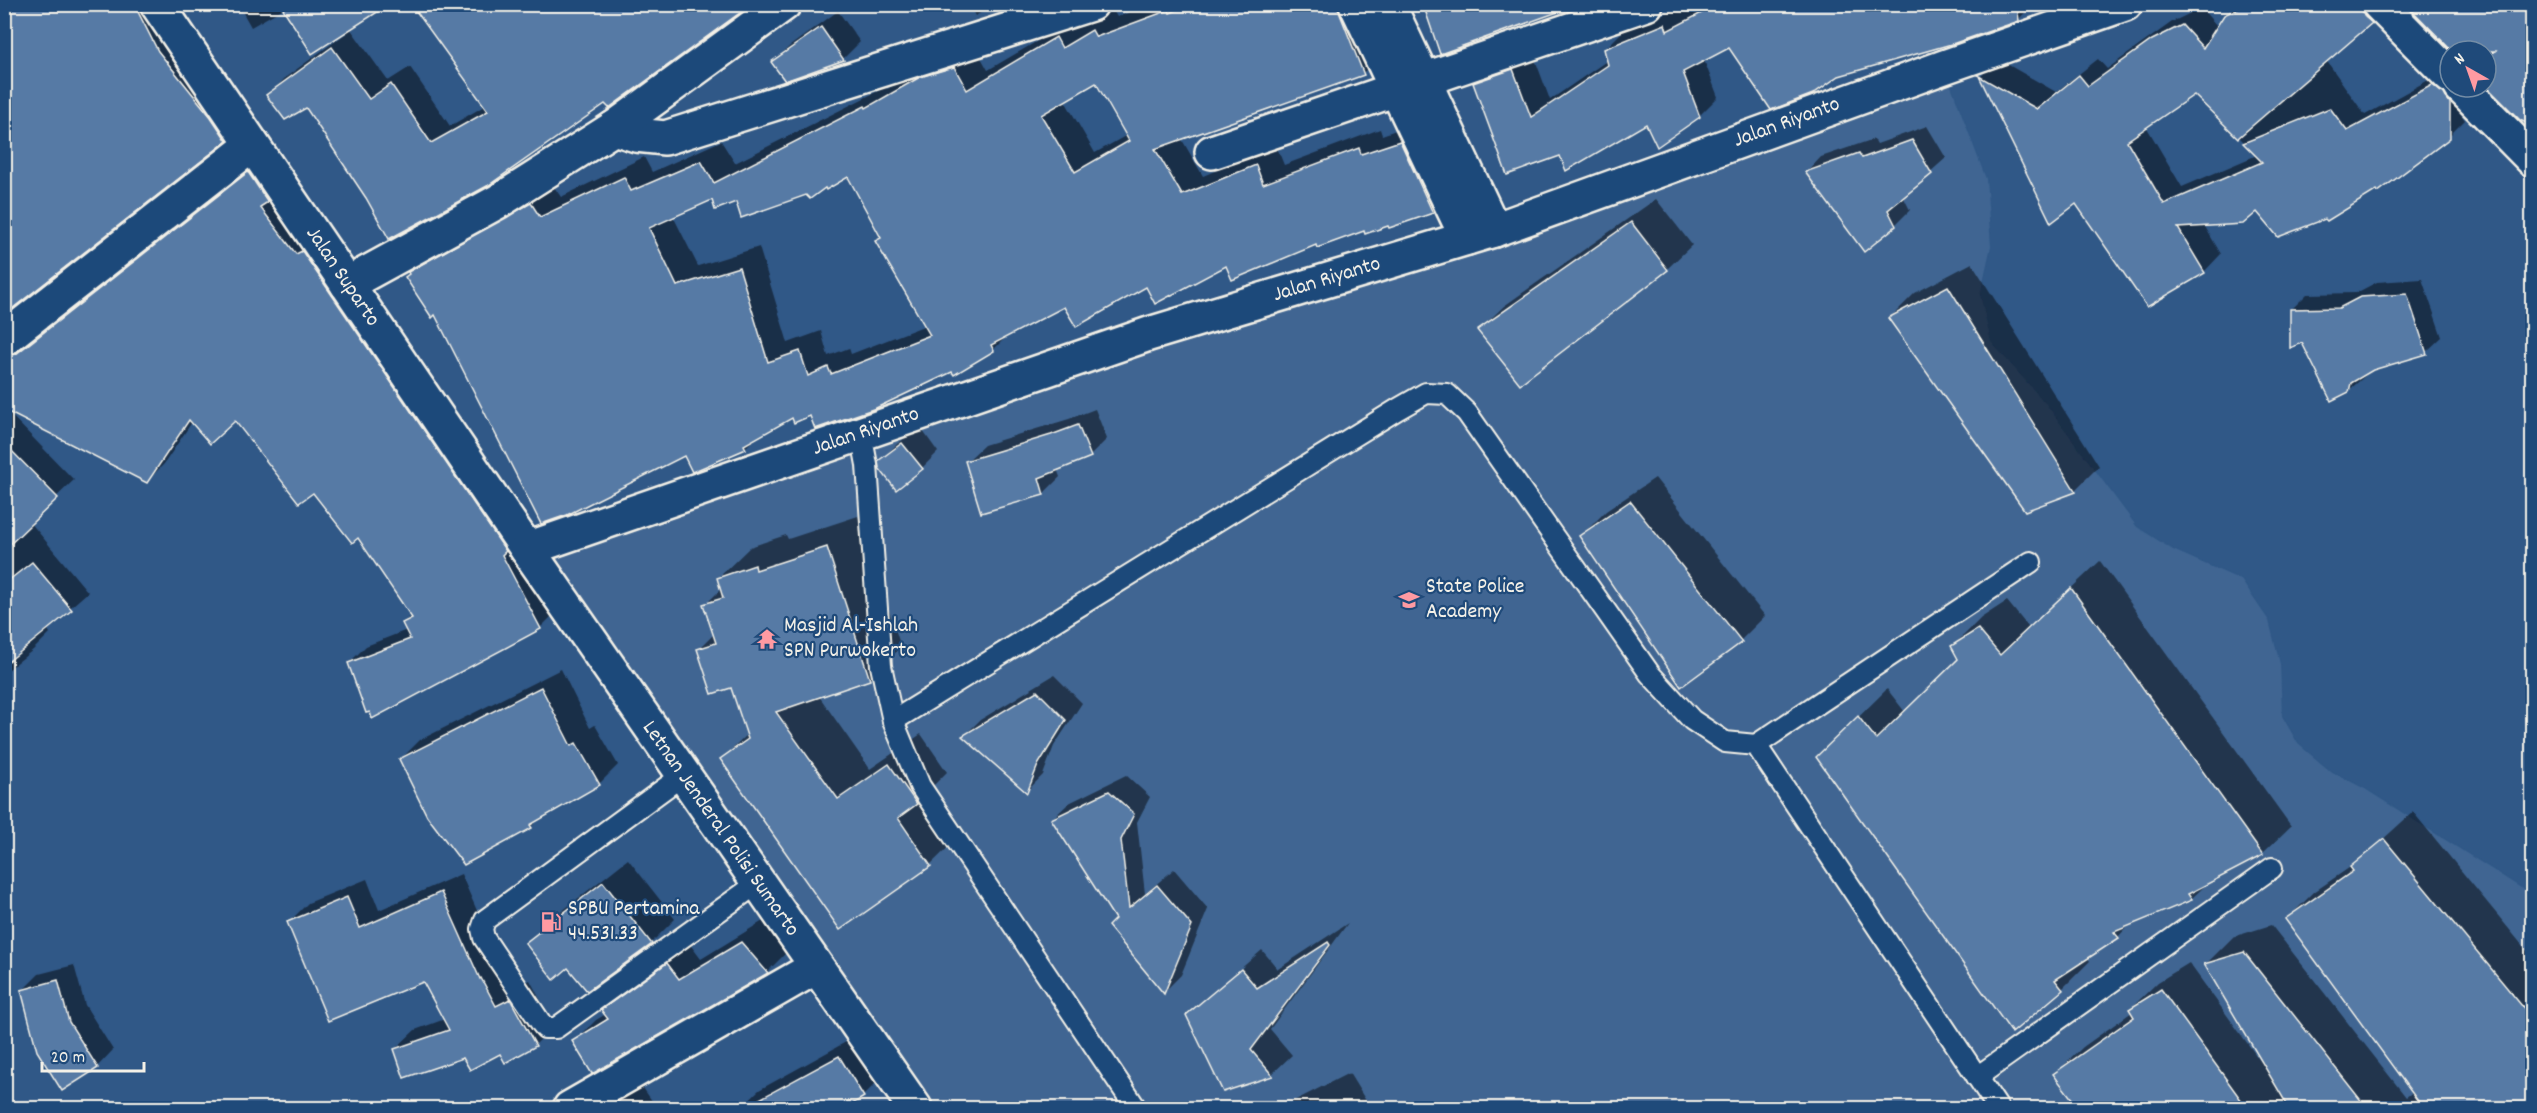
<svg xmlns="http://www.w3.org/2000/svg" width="2537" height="1113" viewBox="0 0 2537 1113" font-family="Dekko,sans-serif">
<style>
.built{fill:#3f6592}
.shadow{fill:#0007;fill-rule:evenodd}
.building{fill:#567aa5;stroke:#f4f1e8;stroke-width:1.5;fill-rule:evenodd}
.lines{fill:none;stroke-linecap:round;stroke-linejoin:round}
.service-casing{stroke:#f4f1e8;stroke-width:24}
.minor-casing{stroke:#f4f1e8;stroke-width:38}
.tertiary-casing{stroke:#f4f1e8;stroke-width:38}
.service{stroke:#1f4a7a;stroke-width:20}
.minor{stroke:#1f4a7a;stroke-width:33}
.tertiary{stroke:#1f4a7a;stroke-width:33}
.labels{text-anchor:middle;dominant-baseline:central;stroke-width:4.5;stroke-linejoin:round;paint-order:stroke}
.street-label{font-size:22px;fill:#f4f1e8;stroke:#1f4a7a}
.poi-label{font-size:22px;fill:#f4f1e8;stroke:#1f4a7a;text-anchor:start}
</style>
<rect width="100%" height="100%" fill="#305887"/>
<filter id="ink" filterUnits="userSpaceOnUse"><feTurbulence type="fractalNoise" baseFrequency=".0167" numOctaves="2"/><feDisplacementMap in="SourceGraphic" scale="12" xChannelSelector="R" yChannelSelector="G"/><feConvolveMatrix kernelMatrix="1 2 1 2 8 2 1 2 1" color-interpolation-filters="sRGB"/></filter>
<g filter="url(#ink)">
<path class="built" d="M1944,67L1986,179L1991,246L1980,295L1991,342L2046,404L2137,527L2173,550L2241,580L2269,621L2280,664L2282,716L2298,744L2330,771L2365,789L2532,895V1108H915L527,549Z"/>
<g class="shadow">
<path d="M4,4H138L243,122L226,140L4,313Z"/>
<path d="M238,4H387L350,28L388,81L410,67L450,126L486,105L605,102L367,197L306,106L268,96L286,77L348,32L284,8L251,27Z"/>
<path d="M969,4H996L975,16Z"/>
<path d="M1151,4H1163L1169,16L1194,4H1366L1384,53L1363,73L1181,138L1203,176L1276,145L1284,165L1380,129L1382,135L1421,121L1452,191L1432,212L1389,224L1065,305L1010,333L993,350L954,372L953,370L906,394L816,428L811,414L793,416L757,437L745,448L685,454L435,313L410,272L430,252L552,184L561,197L644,157L652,172L721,141L735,163L886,87L887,89L942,57L975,47L988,70L1087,12L1110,5L1117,17ZM1096,81L1127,135L1095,153L1064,99ZM848,175L882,236L877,242L926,325L851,354L849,348L828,356L821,331L788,343L759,247L698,266L673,216L713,198L737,200L807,193Z"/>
<path d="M1688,4H2033L2018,20L1730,46L1704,60L1718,97L1699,116L1647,122L1561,154L1475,83L1494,64L1532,51L1550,100L1608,60L1605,49L1624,30Z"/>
<path d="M2236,4H2339L2326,60L2365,115L2434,77L2465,120L2447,138L2378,188L2325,217L2257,209L2204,225L2221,254L2204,272L2077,202L2052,221L1981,76L1998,59L2056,92L2098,59L2107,69L2172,22L2201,8L2218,27ZM2195,93L2257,155L2182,187L2146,126Z"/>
<path d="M2407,4H2532V125L2524,122L2486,84V51H2454Z"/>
<path d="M838,11L860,42L843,59L785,79L773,62L790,46Z"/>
<path d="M1927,126L1946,158L1903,196L1910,210L1895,225L1807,172L1821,157L1874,139L1877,144Z"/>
<path d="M266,156L557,611L540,628L349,663L366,646L407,630L403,623L412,615L358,536L314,491L235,418L192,422L164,464L147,481L6,410L74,480L30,522L88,592L47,628L50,633L33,650L8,670L4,666V330L26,341L34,337Z"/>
<path d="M1656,199L1692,245L1667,269L1479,330L1504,306Z"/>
<path d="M1972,263L2099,466L2075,490L1890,318L1915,293Z"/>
<path d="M2422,279L2442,337L2426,352L2373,369L2348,391L2303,341L2291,310L2307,294L2356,293L2377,282Z"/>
<path d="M1095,409L1107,439L1090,456L1057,469L1060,477L1043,494L967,461L984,445L1069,419Z"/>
<path d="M920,427L938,452L922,468L880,461L897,444Z"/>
<path d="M1655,478L1765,616L1741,640L1682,685L1581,536L1606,511Z"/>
<path d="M858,516L901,647L870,679L819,696L870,769L921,734L947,772L930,789L962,834L930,865L722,759L748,734L732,686L699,649L715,633L705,605L722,588L718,578L750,547L786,535L788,539Z"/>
<path d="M2100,561L2291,826L2262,854L2208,883L2191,899L2131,923L2118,937L2087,957L2090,961L2062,989L1818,757L1887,689L1905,712L1960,659L1952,647L1981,618L2007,601L2029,628Z"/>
<path d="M561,669L590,728L595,725L618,765L599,784L541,817L531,827L465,863L401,759L420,740Z"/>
<path d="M1054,675L1082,703L1054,746L1043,775L1027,791L964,736L980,720Z"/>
<path d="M1126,775L1150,797L1137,822L1145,894L1174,869L1208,909L1181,975L1165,991L1052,819L1069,803Z"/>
<path d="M2413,812L2532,957V1108H2080L2055,1074L2083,1047L2132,1012L2130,1009L2158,982L2189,963L2261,1062L2263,1061L2206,964L2233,937L2271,925L2406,1097L2413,1092L2287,919L2314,892L2359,861Z"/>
<path d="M628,859L675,919L651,943L569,966L527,943L552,919Z"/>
<path d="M461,874L499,961L516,988L530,980L554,1026L535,1045L500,1052L464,1056L395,1049L415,1030L445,1019L424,980L289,922L308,903L367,879L379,910Z"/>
<path d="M763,921L788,951L767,972L574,1042L596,1020L606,1014L603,1010L625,989L689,943L701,959Z"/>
<path d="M1348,923L1270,1029L1292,1055L1272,1074L1224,1090L1187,1016L1262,950L1278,969Z"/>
<path d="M74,965L85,1005L113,1050L97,1067L22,991L39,974Z"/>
<path d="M864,1032L888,1071L863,1096L843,1108H740L759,1090Z"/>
<path d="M1349,1073L1368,1104L1363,1108H1280Z"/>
<path d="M641,1085L657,1108H608Z"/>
</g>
<g class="building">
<path d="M4,4H134L158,51L211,117L227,141L4,315Z"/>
<path d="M280,4H390L312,54Z"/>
<path d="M411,4H752L609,108L605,104L489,185L389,239L366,198L306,108L285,120L266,95L332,47L369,99L391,84L431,143L488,111Z"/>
<path d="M1192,4H1336L1364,75L1155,149L1182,195L1256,165L1263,184L1359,148L1361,154L1400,141L1433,213L1389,228L1388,226L1365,234L1364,231L1317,248L1316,245L1232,280L1226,266L1155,304L1146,287L1076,327L1064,307L991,345L994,351L954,375L952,372L876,408L815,429L810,416L794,423L792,418L744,445L746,449L692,472L684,456L567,515L541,524L435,315L432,318L405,277L409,274L408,272L531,203L540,217L624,177L631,191L701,161L714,183L865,106L866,108L920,77L954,67L967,90L1056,37L1062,48L1092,30L1096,37L1169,10L1170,13ZM1096,83L1129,141L1075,172L1041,115ZM848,177L881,238L875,241L930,335L831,374L828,367L808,376L800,351L768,362L739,267L677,286L649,228L712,200L715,210L736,202L741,218L806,195L810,199L825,188L826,190Z"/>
<path d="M1423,4H1568L1569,8L1440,54Z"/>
<path d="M1719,4H2017L2019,21L1955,43L1839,76L1813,94L1771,110L1729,48L1683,72L1700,117L1657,147L1646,124L1566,171L1560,156L1507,175L1473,83L1513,69L1531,117L1608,65L1604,49L1665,24L1667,31Z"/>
<path d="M2247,4H2361L2365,17L2372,23L2238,138L2194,95L2127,141L2164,204L2262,162L2243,143L2330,108L2347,131L2432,85L2444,93L2450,103V138L2378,192L2377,190L2327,221L2325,219L2278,237L2257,212L2243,224L2178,228L2205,273L2147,307L2076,204L2051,223L1979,76L2037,109L2079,75L2088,86L2152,40L2182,25L2203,48L2224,15Z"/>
<path d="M2406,4H2532V126L2520,120L2486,86V56L2495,51H2452Z"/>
<path d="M821,27L844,60L785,81L771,62Z"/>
<path d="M1912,140L1932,174L1888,210L1896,226L1864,252L1805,172L1859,153L1862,158Z"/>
<path d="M248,172L268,202L260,207L296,254L302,251L506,551L502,555L541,629L372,719L370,712L366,713L348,663L410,639L402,623L412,618L358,538L352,543L313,493L299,503L235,421L210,444L189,420L147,483L4,410V357L16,354Z"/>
<path d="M1631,222L1668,270L1520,384L1477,330Z"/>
<path d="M1948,286L2076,492L2025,511L1888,318Z"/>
<path d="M2407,294L2427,354L2373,370L2351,383L2349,392L2331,401L2302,343L2290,348V309L2339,308L2360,297Z"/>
<path d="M1078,425L1091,457L1039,478L1044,495L981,513L965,461L1051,435Z"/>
<path d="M4,443L58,498L4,550Z"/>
<path d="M902,443L923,469L896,490L879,468L878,461Z"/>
<path d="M1630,501L1742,642L1681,687L1579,536Z"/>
<path d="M827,547L870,680L776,712L838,799L889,764L917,804L898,818L931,866L840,930L720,759L748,739L731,688L712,694L697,649L716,643L703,604L723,598L717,578L755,565L756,570Z"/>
<path d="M32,562L72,610L4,665V584Z"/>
<path d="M2071,588L2263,855L2188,894L2192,900L2114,932L2119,938L2055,980L2063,990L2012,1033L1816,757L1858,716L1876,739L1958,659L1951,646L1978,629L2000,655Z"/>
<path d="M541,687L571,746L576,743L600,785L530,825L532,828L464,865L427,816L399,759Z"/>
<path d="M1037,691L1066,720L1038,765L1027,793L962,736Z"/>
<path d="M1109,791L1134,814L1121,840L1129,908L1157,885L1192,926L1164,994L1108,926L1115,919L1051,819Z"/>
<path d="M2384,839L2532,1018V1108H2423L2285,919L2353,871L2350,867Z"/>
<path d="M603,882L652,944L587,991L568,968L554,980L525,943Z"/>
<path d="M441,892L480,979L481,978L496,1006L510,999L536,1046L505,1063L500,1054L470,1070L463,1058L404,1078L394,1049L449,1030L423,982L328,1021L287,922L347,897L360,928Z"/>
<path d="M741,942L768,973L592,1074L572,1041L608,1019L601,1010L667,963L679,979Z"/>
<path d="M1328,942L1330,945L1251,1050L1273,1076L1223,1092L1186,1015L1241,969L1257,988Z"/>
<path d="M2244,952L2367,1108H2289L2204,964Z"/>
<path d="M58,980L69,1022L98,1068L62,1091L37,1051L21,990Z"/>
<path d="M2161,989L2247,1108H2079L2053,1074L2134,1017L2129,1009Z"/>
<path d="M839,1056L864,1097L846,1108H743Z"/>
</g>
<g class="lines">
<g class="service-casing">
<g id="service">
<path d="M861,433L867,465L881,666L893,721L920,786L1136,1108"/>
<path d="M893,721L1398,409L1426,393L1447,394L1467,413L1650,674L1692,720L1725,742L1756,745L1998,1108"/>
<path d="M1756,745L2031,562"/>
<path d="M683,775L485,920L482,929L484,938L541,1023L545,1028H556L758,883"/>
<path d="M1977,1077L2272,868"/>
</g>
</g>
<g class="minor-casing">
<g id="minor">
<path d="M1356,4L1467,238"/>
<path d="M1388,4L1494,230"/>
<path d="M2379,4L2450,76"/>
<path d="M2461,87L2532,159"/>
<path d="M614,128L636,135L665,138L1091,4"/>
<path d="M1212,152L1646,4"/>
<path d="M347,284L499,201L614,128L784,4"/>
<path d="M4,339L252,145"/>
<path d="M570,1108L816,967"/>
</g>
</g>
<g class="tertiary-casing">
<g id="tertiary">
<path d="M157,4L527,549L915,1108"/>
<path d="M527,549L1149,334L1494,230L1944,67L2125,4"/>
</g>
</g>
<use href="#service" class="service"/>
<use href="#minor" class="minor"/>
<use href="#tertiary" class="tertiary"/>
</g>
</g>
<defs>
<g id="university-bare" transform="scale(1.62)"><path d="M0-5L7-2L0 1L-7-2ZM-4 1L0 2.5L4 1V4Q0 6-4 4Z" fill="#ff9aa2" stroke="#1f4a7a" stroke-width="2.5" paint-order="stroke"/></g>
<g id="temple-bare" transform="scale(1.62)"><path d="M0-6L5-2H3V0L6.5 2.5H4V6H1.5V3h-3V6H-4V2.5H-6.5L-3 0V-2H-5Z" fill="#ff9aa2" stroke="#1f4a7a" stroke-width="2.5" paint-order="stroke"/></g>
<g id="fuel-bare" transform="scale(1.62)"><path d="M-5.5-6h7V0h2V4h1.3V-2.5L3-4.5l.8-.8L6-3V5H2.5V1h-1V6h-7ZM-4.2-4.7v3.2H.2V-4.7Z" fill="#ff9aa2" stroke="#1f4a7a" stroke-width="2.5" paint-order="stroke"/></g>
</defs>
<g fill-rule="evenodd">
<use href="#university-bare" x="1409" y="600"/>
<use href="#temple-bare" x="767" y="639"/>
<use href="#fuel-bare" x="551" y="922"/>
</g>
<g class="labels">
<g class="street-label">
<text transform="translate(1787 123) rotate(-20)">Jalan Riyanto</text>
<text transform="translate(342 277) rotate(56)">Jalan Suparto</text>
<text transform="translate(1327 280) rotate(-17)">Jalan Riyanto</text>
<text transform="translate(866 432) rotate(-19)">Jalan Riyanto</text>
<text transform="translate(720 829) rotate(55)">Letnan Jenderal Polisi Sumarto</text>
</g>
<g class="poi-label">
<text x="1426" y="587">State Police<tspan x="1426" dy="25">Academy</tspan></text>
<text x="784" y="626">Masjid Al-Ishlah<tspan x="784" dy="25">SPN Purwokerto</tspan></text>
<text x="568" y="909">SPBU Pertamina<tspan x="568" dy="25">44.531.33</tspan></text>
</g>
</g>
<rect width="2537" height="1113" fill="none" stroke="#1f4a7a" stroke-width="24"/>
<rect x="12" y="12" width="2513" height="1089" fill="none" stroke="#f4f1e8" stroke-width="2" filter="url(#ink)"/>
<g transform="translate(2468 69) rotate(320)"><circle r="28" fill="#1f4a7a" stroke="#748da6" stroke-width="1.5"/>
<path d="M0-4.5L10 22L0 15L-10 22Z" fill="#ff9aa2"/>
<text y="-9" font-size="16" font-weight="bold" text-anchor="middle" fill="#f4f1e8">N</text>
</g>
<path d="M42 1062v9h102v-9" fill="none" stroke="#f4f1e8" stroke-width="3"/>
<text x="51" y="1062" font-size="18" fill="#f4f1e8" stroke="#1f4a7a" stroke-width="4.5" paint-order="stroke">20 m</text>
</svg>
